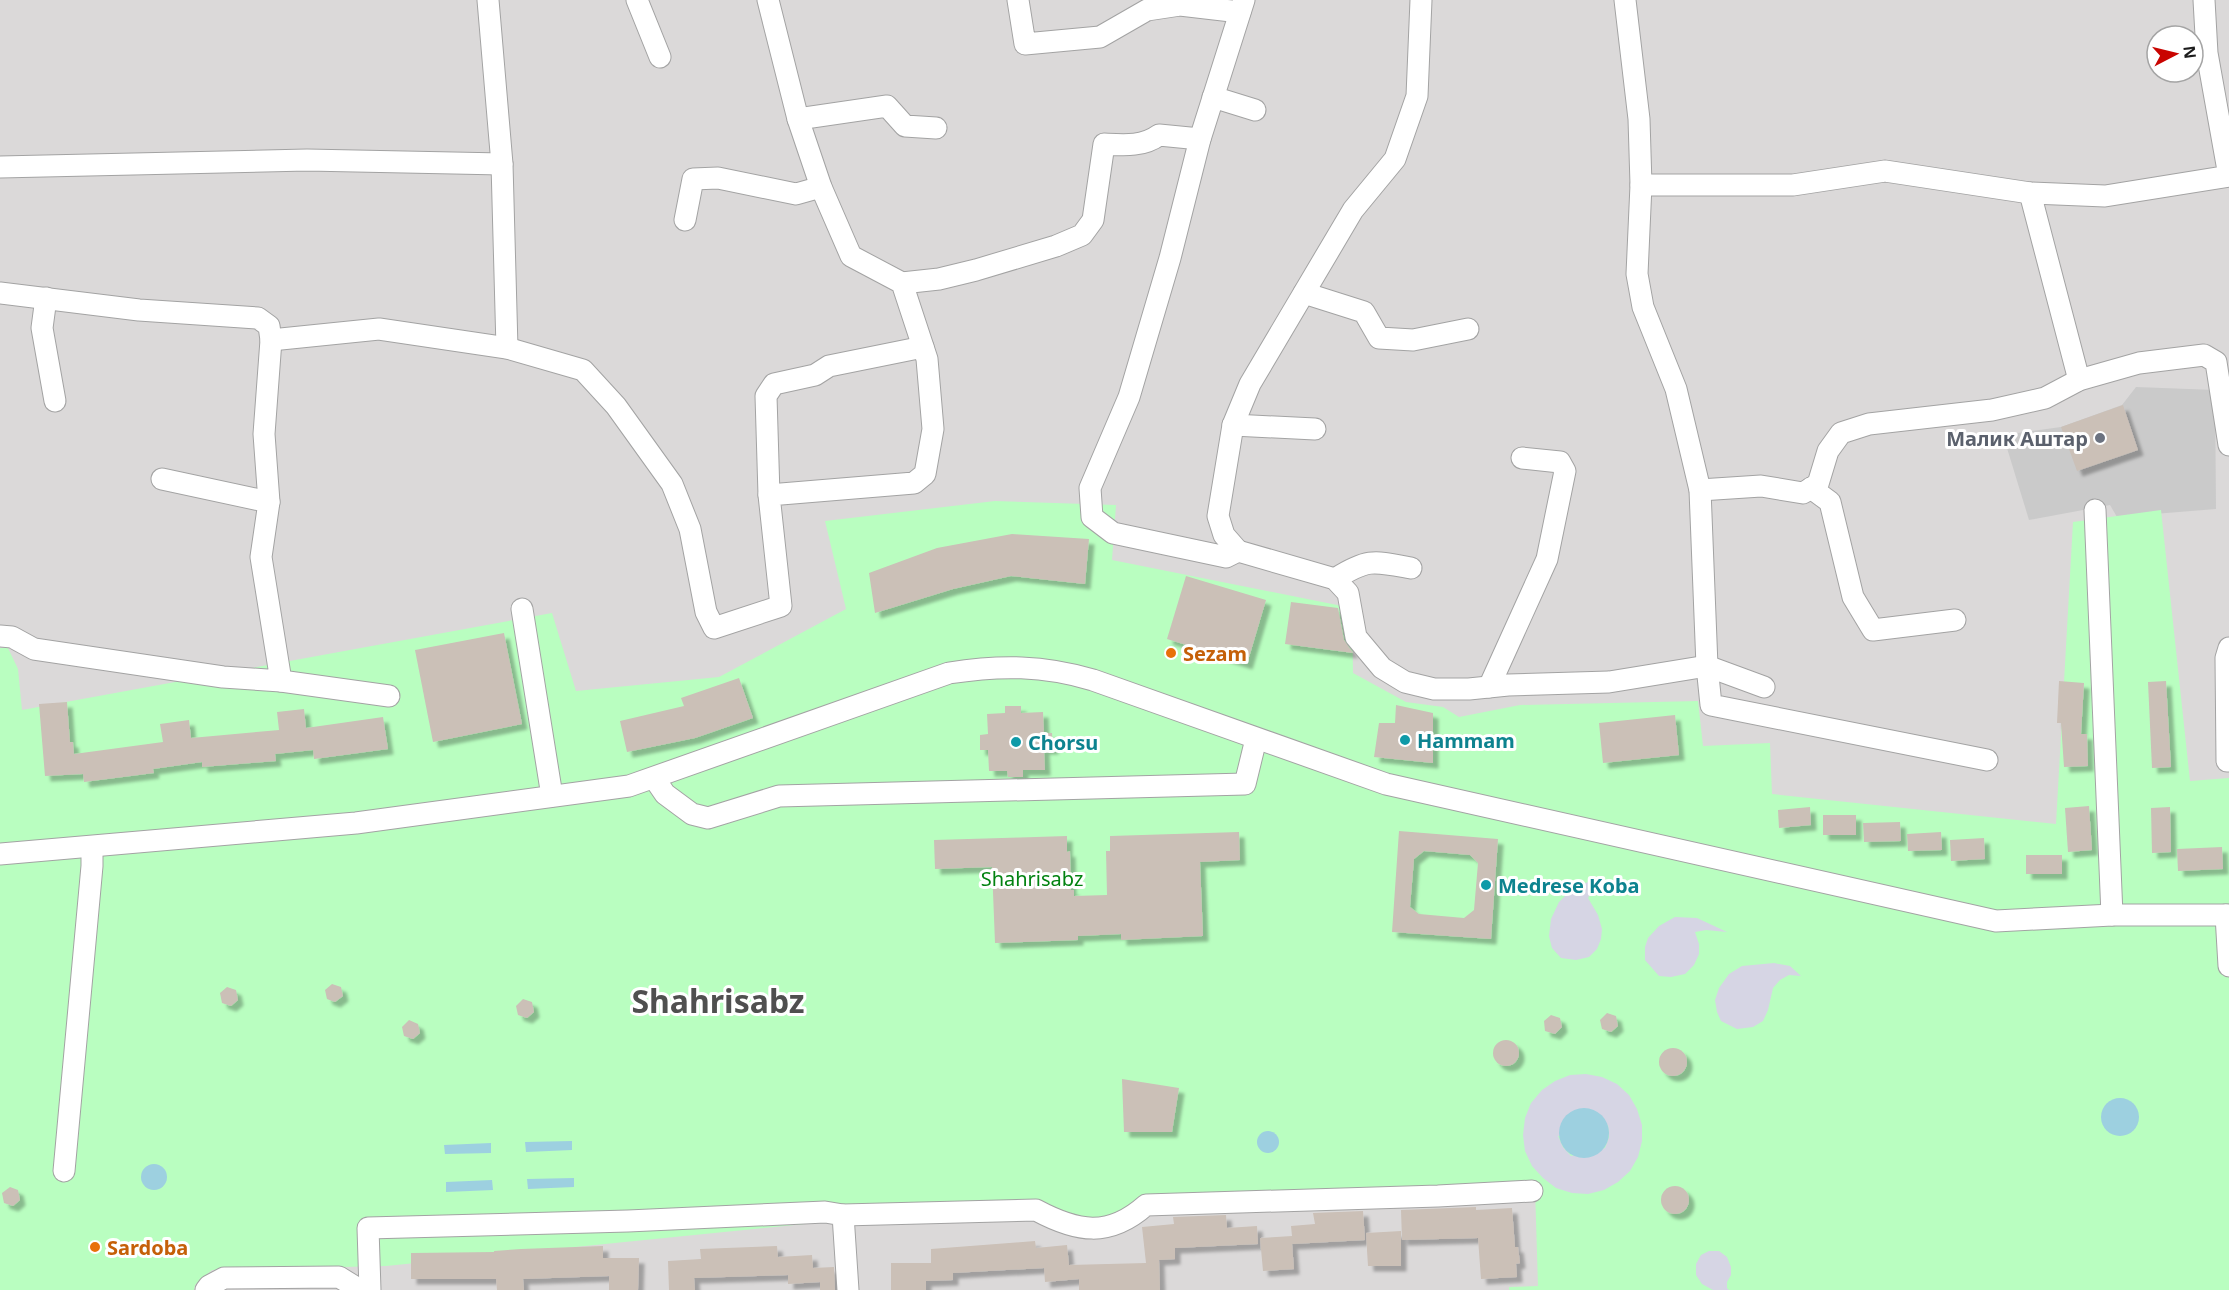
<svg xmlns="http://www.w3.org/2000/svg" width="2229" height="1290" viewBox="0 0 2229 1290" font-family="'Noto Sans',sans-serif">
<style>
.residential{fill:#dbd9d9;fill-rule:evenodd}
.religious{fill:#cacaca}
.park{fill:#b9fec0}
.plaza{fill:#d6d5e4;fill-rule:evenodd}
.water{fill:#9dd0e0}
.building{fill:#cbc0b7;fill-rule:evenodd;filter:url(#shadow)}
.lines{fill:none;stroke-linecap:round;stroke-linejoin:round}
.minor-casing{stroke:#a3a3a3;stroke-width:23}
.minor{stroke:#fff;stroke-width:21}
.worship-dot{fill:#6b7280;stroke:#fff;stroke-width:2}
.food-dot{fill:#e8710a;stroke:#fff;stroke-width:2}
.culture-dot{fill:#0f9aa8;stroke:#fff;stroke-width:2}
.labels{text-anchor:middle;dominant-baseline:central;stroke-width:6;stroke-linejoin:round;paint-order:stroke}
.worship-label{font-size:20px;font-weight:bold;fill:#5b616d;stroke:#fff;text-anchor:end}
.food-label{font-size:20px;font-weight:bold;fill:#c56008;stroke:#fff;text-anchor:start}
.culture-label{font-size:20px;font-weight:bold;fill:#0d838f;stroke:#fff;text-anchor:start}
.park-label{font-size:20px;fill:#028210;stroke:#fff}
.town-label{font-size:32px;font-weight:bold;fill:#4f4f4f;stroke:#fff}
</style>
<defs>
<filter id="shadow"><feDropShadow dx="5.5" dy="5.5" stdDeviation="1.5" flood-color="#0004"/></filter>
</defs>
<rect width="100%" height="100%" fill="#efeae1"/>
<path class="residential" d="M0,0H2229V1290H0ZM2157,36H2193V72H2157Z"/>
<path class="religious" d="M2136,387L2215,390L2216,509L2117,517L2110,505L2029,520L2003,435L2061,427L2122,405Z"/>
<path class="park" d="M995,501L1116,505L1112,560L1352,608L1353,673L1406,702L1443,707L1459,717L1520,705L1698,701L1703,746L1770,743L1772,794L2056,824L2073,522L2161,510L2190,781L2229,778V1290H1509V1287L1538,1286L1535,1187L1145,1201L1111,1221L1058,1217L855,1219L386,1266L212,1270L195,1285L194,1290H0V648H8L18,669L22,710L552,613L576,691L719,677L846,609L825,521Z"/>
<g class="plaza">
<path d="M1604,880L1615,881L1591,893L1588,898L1598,915L1602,929L1601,939L1597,949L1589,957L1576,960L1561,958L1552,948L1549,936L1551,919L1559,902L1573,888L1588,882Z"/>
<path d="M1675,917L1697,918L1727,932L1706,930L1695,932L1699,944V954L1694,965L1685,974L1671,977L1659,976L1645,960V947L1648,938L1659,926Z"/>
<path d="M1774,963L1790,966L1801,976L1789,975L1780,980L1773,988L1768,1010L1763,1021L1753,1027L1737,1029L1721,1021L1717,1012L1715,1000L1719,988L1729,974L1742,966Z"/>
<path d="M1586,1074L1602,1077L1617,1084L1629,1095L1637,1109L1642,1125V1141L1638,1157L1630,1171L1618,1182L1604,1190L1588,1194L1572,1193L1556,1188L1543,1178L1532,1166L1525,1151L1523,1135L1525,1118L1531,1103L1542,1090L1555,1081L1570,1075ZM1608,1125L1609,1137L1605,1148L1571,1156L1563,1147L1558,1136Z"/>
<path d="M1709,1251H1719L1727,1257L1731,1267V1275L1727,1282V1288L1729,1290H1713L1702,1284L1696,1275V1264L1701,1255Z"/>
</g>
<g class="water">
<circle cx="2120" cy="1117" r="19"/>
<circle cx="1584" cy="1133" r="25"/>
<circle cx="1268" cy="1142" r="11"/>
<path d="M572,1141V1150L526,1152L525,1142Z"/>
<path d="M491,1143V1153L445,1154L444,1145Z"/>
<circle cx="154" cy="1177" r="13"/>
<path d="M574,1178V1187L528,1189L527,1179Z"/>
<path d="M492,1180L493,1190L446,1192V1182Z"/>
</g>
<g class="building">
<path d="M2123,405L2138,450L2077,471L2061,427Z"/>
<path d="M1012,534L1089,539L1085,584L1011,576L953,589L875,613L869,573L937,548Z"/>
<path d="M1186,576L1266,600L1247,664L1167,639Z"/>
<path d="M1291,602L1338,608L1344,640L1353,653L1285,644Z"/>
<path d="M504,633L522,724L433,742L415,650Z"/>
<path d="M739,678L753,718L695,738L627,752L620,721L684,706L681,698Z"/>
<path d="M2059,681L2084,683L2081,734H2087L2088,766L2064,767L2061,723H2057Z"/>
<path d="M2166,681L2171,767L2152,768L2148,682Z"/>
<path d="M67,702L70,742H73L74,754L163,742L160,724L189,720L191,738L279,730L277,712L304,709L306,728L383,717L388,749L314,759L313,750L275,754L276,761L202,767V762L153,769L154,773L84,782L83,774L45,776L39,704Z"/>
<path d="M1396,705L1433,713V763L1374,757L1379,723H1395Z"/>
<path d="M1005,706H1021V713L1043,712L1044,733H1052L1053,749H1044L1045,770H1023V777H1008L1007,771H989L988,750H980V735L988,734L987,714L1005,713Z"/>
<path d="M1675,715L1679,755L1603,763L1599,723Z"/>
<path d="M2089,806L2092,850L2068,852L2065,808Z"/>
<path d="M1810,807L1811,825L1779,828L1778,810Z"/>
<path d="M2170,807L2171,852L2152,853L2151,808Z"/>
<rect x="1823" y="815" width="33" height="20"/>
<path d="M1900,822L1901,841L1864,842L1863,823Z"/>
<path d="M1399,831L1498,839L1491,939L1392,932ZM1424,851L1470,855L1478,863L1474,910L1464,918L1419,914L1410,907L1414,859Z"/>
<path d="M1239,832L1240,860L1200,862L1203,936L1121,940V934L1078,936V940L995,943L992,867L935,869L934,840L1067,836V852L1070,851L1071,890H1074V896L1107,895L1106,851H1110V836Z"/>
<path d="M1941,832L1942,850L1908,851L1907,834Z"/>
<path d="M1984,838L1985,859L1951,861L1950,840Z"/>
<path d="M2222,847L2223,869L2178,871L2177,849Z"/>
<rect x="2026" y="855" width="36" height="19"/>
<path d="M332,984L341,987L343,996L335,1002L327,999L325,990Z"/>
<path d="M227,987L236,990L238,1000L231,1006L222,1003L220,993Z"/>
<path d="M523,999L532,1002L534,1012L527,1018L518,1015L516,1006Z"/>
<path d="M1607,1013L1616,1016L1618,1026L1611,1032L1602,1029L1600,1020Z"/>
<path d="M1551,1015L1560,1018L1562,1027L1555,1034L1545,1031L1544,1021Z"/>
<path d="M409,1020L418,1024L420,1033L413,1039L404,1036L402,1027Z"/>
<circle cx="1506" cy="1053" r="13"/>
<circle cx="1673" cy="1062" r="14"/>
<path d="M1122,1079L1179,1088L1172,1132H1124Z"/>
<circle cx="1675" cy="1200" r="14"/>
<path d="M10,1187L18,1190L20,1200L13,1206L4,1203L2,1193Z"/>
<path d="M1476,1207V1210L1512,1208L1515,1247H1518L1520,1263L1516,1264L1517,1277L1481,1279L1478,1238L1402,1240L1401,1210Z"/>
<path d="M1363,1211L1365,1240L1292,1244L1294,1269L1263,1271L1260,1238L1292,1236L1291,1226L1315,1224L1313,1213Z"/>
<path d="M1226,1215L1227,1228L1257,1226L1258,1244L1175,1248V1259L1159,1260L1160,1290H1079V1279L1045,1282L1044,1268L953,1273V1280L926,1281V1290H891V1263H931V1249L1035,1241L1036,1248L1067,1245L1069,1265L1146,1263L1142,1227L1174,1224L1173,1217Z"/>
<path d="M1401,1231V1266H1368L1366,1233Z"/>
<path d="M603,1246V1258H639L638,1290H609V1276L523,1279L524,1290H497L496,1279H411V1253L494,1252V1251L521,1249Z"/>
<path d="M777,1246L778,1257L812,1255L813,1268L834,1267L835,1290H820V1282L788,1284V1275L694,1278L695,1290H669L668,1261L701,1259L700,1249Z"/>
</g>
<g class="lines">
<g class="minor-casing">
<g id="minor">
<path d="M488,0L502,164L507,348"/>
<path d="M637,0L660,57"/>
<path d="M1018,0L1025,44L1100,37L1147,10L1180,5L1240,12"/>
<path d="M1244,0L1200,139L1170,258L1129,397L1090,488L1092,517L1113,533L1226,557L1238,551L1224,535L1218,516L1233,425L1250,384L1353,210L1395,159L1417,96L1421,0"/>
<path d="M1625,0L1639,119L1641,185L1637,274L1643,307L1676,389L1700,490L1707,666L1711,705L1987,760"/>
<path d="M1213,97L1255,110"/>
<path d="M798,119L887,106L905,126L936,128"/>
<path d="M0,167L307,160L502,164"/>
<path d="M1641,185H1793L1885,171L2030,193L2105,196L2229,176L2207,53L2204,0"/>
<path d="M2030,193L2079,380"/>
<path d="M685,220L693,179L718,178L796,194L821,187"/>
<path d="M902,283L939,279L976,270L1056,246L1082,235L1093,220L1104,144C1123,145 1143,147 1159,135L1200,139"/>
<path d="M0,293L139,310L258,318L269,326L271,340L264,434L269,502L261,557L281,681L223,677L34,649L12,637L0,636"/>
<path d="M1304,293L1364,312L1379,338L1413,340L1468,329"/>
<path d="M46,298L42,328L55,401"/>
<path d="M271,340L379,329L507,348L583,370L616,406L672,484L690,529L706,612L714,628L781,606L769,495L914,483L925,474L933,429L927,359L902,283L851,256L821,187L798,119L768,0"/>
<path d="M1233,425L1315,429"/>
<path d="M162,479L269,502"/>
<path d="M1811,488L1830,502L1853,597L1873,630L1955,620"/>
<path d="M1700,490L1761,486L1803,493L1818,484L1828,451L1841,433L1869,424L1992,410L2045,398L2079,380L2139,363L2204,355L2216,362L2229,445"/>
<path d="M769,495L766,396L774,384L815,375L829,366L923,347"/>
<path d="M2095,510L2112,915"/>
<path d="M1238,551L1335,579L1348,593L1356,637L1382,668L1405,682L1434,689H1469L1508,685L1609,682L1707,666L1764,687"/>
<path d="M1335,579C1368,558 1374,561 1411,568"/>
<path d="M522,609L552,796"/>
<path d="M2229,648L2226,658L2227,761H2229"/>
<path d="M281,681L389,696"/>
<path d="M1489,687L1547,559L1565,471L1560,462L1522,458"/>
<path d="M654,778L665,794L692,814L708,818L779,796L1245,784L1256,739"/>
<path d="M0,854L356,823L629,786L949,673C1000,665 1043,665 1093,680L1386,784L1996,921L2112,915H2229"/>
<path d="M2226,915L2229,966"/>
<path d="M64,1171L92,866V847"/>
<path d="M843,1215L1036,1210C1077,1232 1109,1238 1146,1205L1438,1196L1532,1191"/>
<path d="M206,1290L209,1286L224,1278L339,1277L360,1290"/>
<path d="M370,1290L368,1228L628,1221L825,1212L843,1215L848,1290"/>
</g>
</g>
<use href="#minor" class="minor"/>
</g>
<circle class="worship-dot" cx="2100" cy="438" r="6"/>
<g class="food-dot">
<circle cx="1171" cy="653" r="6"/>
<circle cx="95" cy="1247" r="6"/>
</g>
<g class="culture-dot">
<circle cx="1405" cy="740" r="6"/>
<circle cx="1016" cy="742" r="6"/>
<circle cx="1486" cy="885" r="6"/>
</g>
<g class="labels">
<g class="worship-label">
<text x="2088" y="438">Малик Аштар</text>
</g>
<g class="food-label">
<text x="1183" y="653">Sezam</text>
<text x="107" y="1247">Sardoba</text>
</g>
<g class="culture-label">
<text x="1417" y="740">Hammam</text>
<text x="1028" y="742">Chorsu</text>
<text x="1498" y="885">Medrese Koba</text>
</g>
<g class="park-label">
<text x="1032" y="878">Shahrisabz</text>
</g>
<g class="town-label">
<text x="718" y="1000">Shahrisabz</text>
</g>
</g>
<g transform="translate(2175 54) rotate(83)"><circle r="28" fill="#ffffff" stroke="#a4a4a4" stroke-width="1.5"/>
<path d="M0-4.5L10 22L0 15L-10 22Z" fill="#c90400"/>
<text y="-9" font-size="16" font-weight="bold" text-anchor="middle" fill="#1c1c1c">N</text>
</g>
</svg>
